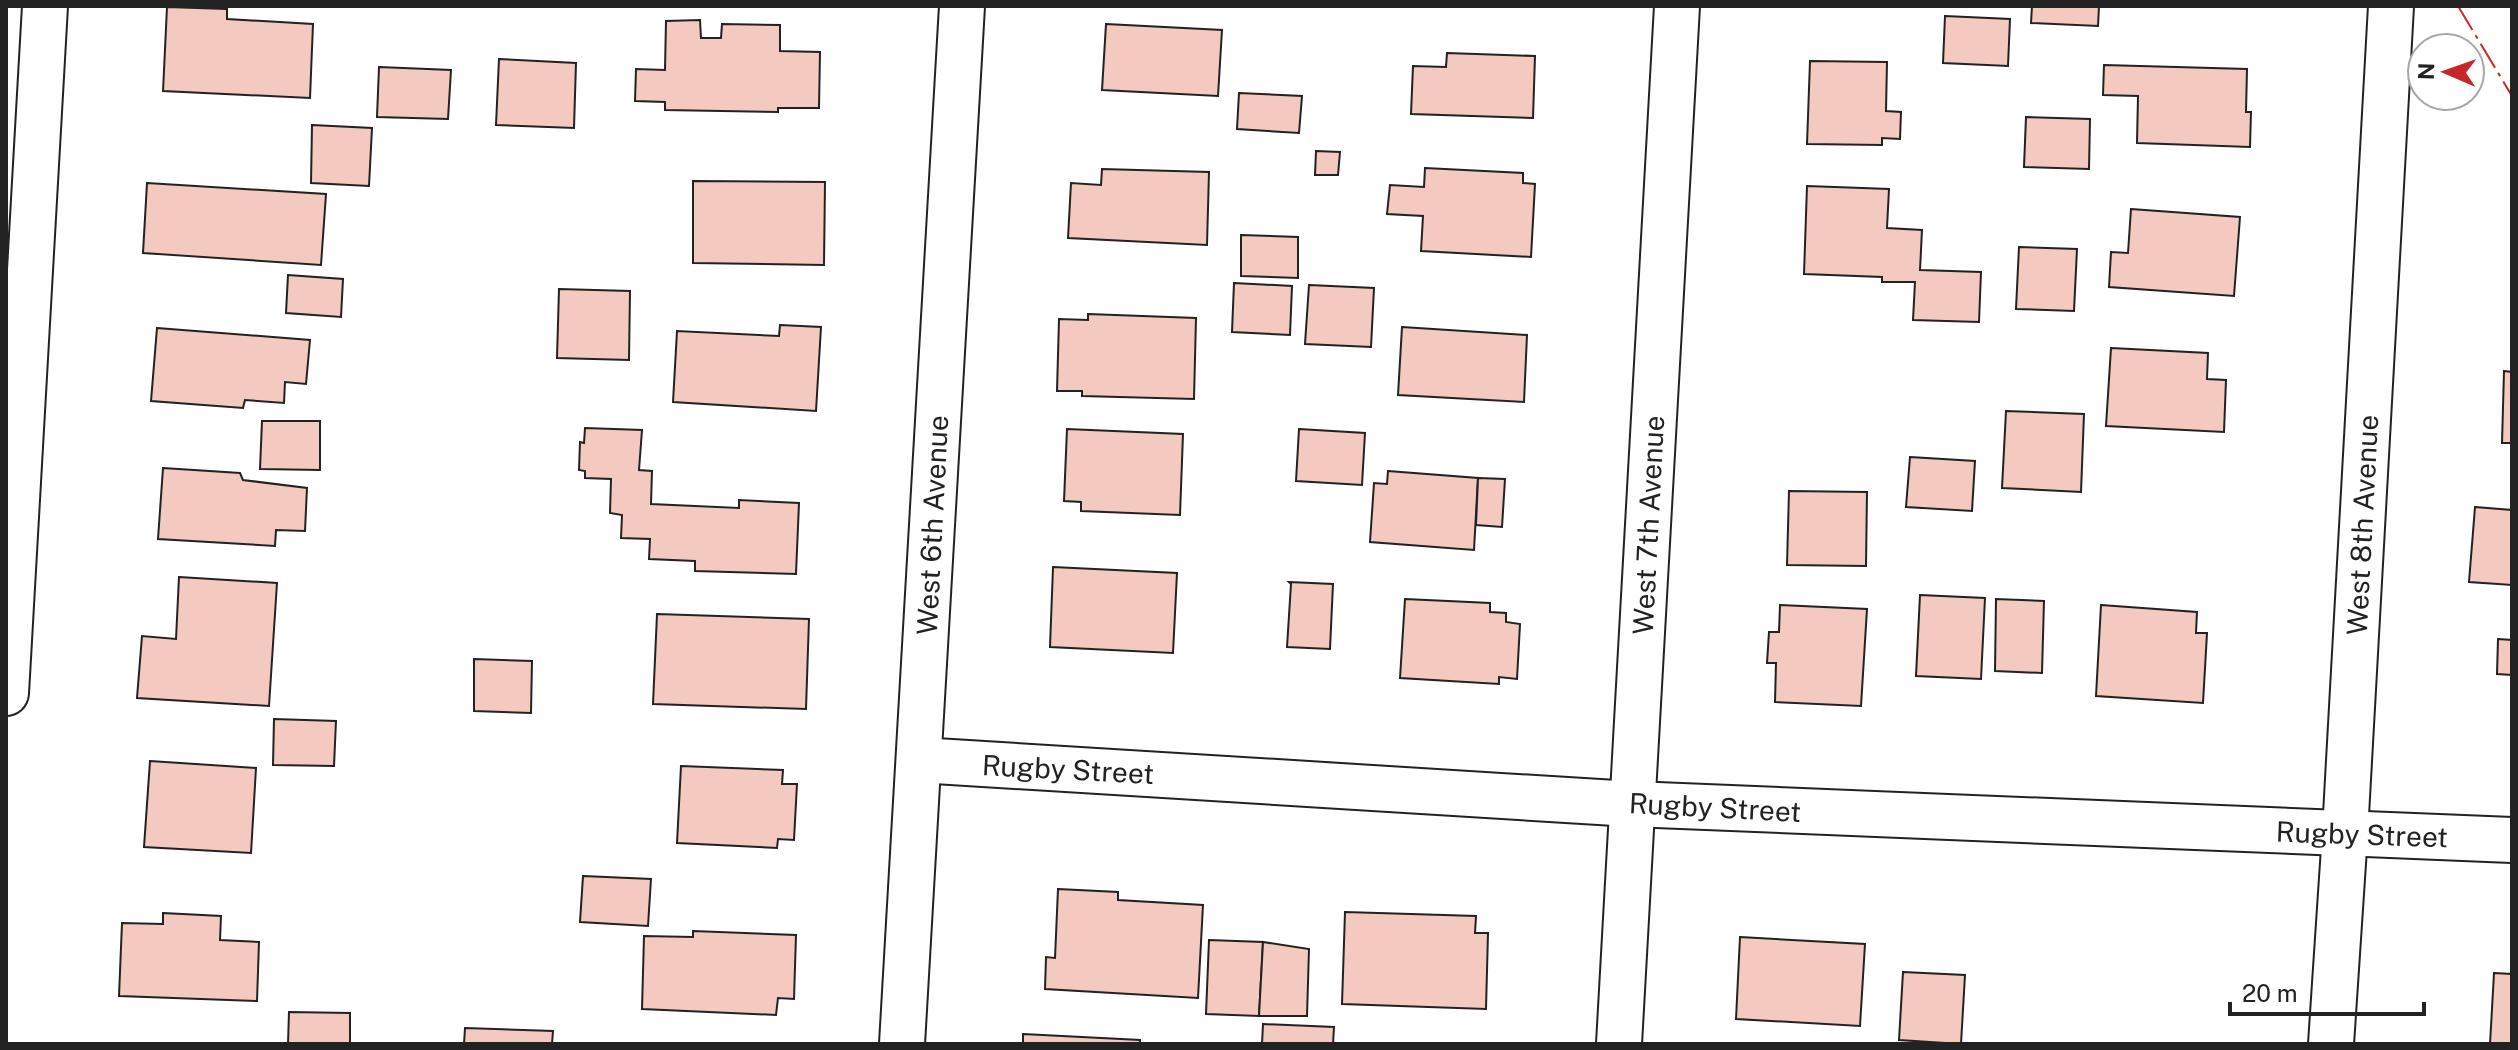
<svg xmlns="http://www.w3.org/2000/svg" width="2518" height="1050" viewBox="0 0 2518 1050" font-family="'Public Sans',sans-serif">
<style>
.building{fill:#f3c9c0;stroke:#222;stroke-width:2}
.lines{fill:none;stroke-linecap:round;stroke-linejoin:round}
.street-casing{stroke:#222;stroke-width:48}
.street{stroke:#fff;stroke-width:44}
.power{stroke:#c62828;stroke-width:2;stroke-dasharray:28 6 4 6;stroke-linecap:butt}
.labels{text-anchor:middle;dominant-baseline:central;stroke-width:6;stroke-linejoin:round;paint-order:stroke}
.street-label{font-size:28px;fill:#222;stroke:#fff}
</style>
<rect width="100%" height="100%" fill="#fff"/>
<g class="building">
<path d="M2032,6H2099L2098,26L2031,23Z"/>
<path d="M167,7L227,9V19L313,24L310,98L163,91Z"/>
<path d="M1945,16L2010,19L2008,66L1943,63Z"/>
<path d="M700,20L701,38H721L722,24L780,25V51L820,52L819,108H778V112L665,110V102L635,101L636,69L665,70L666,21Z"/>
<path d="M1106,24L1222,30L1218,96L1102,90Z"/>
<path d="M1447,53L1535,56L1533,118L1411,114L1413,66L1446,67Z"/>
<path d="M499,59L576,63L574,128L496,125Z"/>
<path d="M1810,61L1887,62L1886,111L1901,112L1900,139L1882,138V145L1807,144Z"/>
<path d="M2104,65L2247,69L2246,112H2251L2250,147L2137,143L2138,96L2103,95Z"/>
<path d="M379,67L451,70L448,119L377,117Z"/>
<path d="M1239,93L1302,96L1299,133L1237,129Z"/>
<path d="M2026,117L2090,119L2089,169L2024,167Z"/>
<path d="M312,125L372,128L369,186L311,183Z"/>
<path d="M1316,151L1340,152L1338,175H1315Z"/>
<path d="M1425,168L1523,173V183L1535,184L1531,257L1421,251L1423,216L1387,214L1390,185L1424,187Z"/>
<path d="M1102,169L1209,172L1207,245L1068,238L1071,183L1101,185Z"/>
<path d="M693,181L825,182L824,265L693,263Z"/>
<path d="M147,183L326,194L321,265L143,253Z"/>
<path d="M1807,186L1889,189L1887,228L1922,230L1920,270L1981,272L1979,322L1913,320L1915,282H1882V277L1804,274Z"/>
<path d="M2131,209L2240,217L2234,296L2109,287L2111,252L2128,253Z"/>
<path d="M1241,235L1298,237V278L1241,276Z"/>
<path d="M2019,247L2077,249L2074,311L2016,309Z"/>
<path d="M288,275L343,279L341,317L286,313Z"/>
<path d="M1234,283L1292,286L1290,335L1232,332Z"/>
<path d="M1309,285L1374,288L1371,347L1305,344Z"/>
<path d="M559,289L630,291L629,360L557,358Z"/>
<path d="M1088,314L1196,318L1194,399L1082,396V391H1057L1059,319L1088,320Z"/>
<path d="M780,325L821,327L816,411L673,402L677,331L779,336Z"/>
<path d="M1402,327L1527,335L1524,402L1398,395Z"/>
<path d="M157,328L310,340L306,384L285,382L284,403L245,400L243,408L151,401Z"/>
<path d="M2111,348L2208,353L2207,379L2226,380L2224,432L2106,426Z"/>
<path d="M2504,371L2512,372V443H2502Z"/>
<path d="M2006,411L2084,414L2081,492L2002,488Z"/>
<path d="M262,421H320V470L260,469Z"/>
<path d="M585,428L642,430L639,470L652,471L651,504L739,508V500L799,503L796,574L695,571V561L649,559L650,539L621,538L622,515L610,513L611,479L585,478V471L579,470L580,442L584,443Z"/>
<path d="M1067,429L1183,434L1180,515L1081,511V502L1064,501Z"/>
<path d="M1299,429L1365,433L1362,485L1296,481Z"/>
<path d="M1910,457L1975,461L1972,511L1906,507Z"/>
<path d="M163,468L240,473L243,480L307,488L305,531L276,530L275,546L158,539Z"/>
<path d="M1388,471L1478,478L1474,550L1370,542L1374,483L1387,484Z"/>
<path d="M1478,478L1505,479L1502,527L1476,525Z"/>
<path d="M1789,491L1867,492L1866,566L1787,565Z"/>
<path d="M2475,507L2512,510V585L2469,582Z"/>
<path d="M1053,567L1177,573L1173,653L1050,647Z"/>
<path d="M179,577L277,583L269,706L137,698L142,636L176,639Z"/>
<path d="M1289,582L1333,584L1330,649L1287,647L1291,584Z"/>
<path d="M1920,595L1985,598L1981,679L1916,676Z"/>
<path d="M1405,599L1490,603V612L1506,613V622L1520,624L1517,679L1499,677V684L1400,678Z"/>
<path d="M1996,599L2044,601L2042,673L1995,671Z"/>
<path d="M1780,605L1867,609L1861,706L1775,702L1776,663H1767L1769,632H1779Z"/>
<path d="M2101,605L2197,612L2196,633H2207L2203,703L2096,696Z"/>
<path d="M657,614L809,619L806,709L653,704Z"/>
<path d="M2498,639L2512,640V675L2497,674Z"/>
<path d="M474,659L532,661L531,713L474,711Z"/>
<path d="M274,719L336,721L334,766L273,765Z"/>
<path d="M150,761L256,768L251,853L144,847Z"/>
<path d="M681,766L783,770L782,784H797L794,840L778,839L777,848L677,843Z"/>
<path d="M583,876L651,879L648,926L580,922Z"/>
<path d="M1058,889L1118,892V900L1203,905L1198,998L1045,989L1046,957L1055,958Z"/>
<path d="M1345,912L1476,916L1475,933H1488L1486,1009L1342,1004Z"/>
<path d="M163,913L221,916L220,940L259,942L257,1001L119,996L122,923L163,924Z"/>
<path d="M693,931L796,935L794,999L778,998L776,1015L642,1009L644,936L693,937Z"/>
<path d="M1740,937L1865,944L1860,1026L1736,1019Z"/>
<path d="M1209,940L1263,942L1259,1016L1206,1014Z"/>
<path d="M1263,942L1309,949L1307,1016H1259Z"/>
<path d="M1903,972L1965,975L1961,1044L1899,1040Z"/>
<path d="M2494,973L2512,974V1044H2490Z"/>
<path d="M289,1012L350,1013V1044H288Z"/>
<path d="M1263,1024L1334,1027L1333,1044H1262Z"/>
<path d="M465,1028L553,1031L552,1044H464Z"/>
<path d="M1023,1034L1140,1040V1044H1023Z"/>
</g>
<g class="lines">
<g class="street-casing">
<g id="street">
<path d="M6,693L45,6"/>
<path d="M919,760L1632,804L2512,840"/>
<path d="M902,1044L962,6"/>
<path d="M1619,1044L1677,6"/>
<path d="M2331,1044L2345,833L2391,6"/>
</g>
</g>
<use href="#street" class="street"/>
<path class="power" d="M2458,6L2512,96"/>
</g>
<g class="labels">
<g class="street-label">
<text transform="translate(932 525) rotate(-87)">West 6th Avenue</text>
<text transform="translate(1648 525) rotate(-87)">West 7th Avenue</text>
<text transform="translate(2362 525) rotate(-87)">West 8th Avenue</text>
<text transform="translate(1068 769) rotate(3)">Rugby Street</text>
<text transform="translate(1715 807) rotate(3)">Rugby Street</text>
<text transform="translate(2362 834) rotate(2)">Rugby Street</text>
</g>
</g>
<rect width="2518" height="1050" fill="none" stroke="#222222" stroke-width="16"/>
<g transform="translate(2446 72) rotate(272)"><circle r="38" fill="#ffffff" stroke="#a7a7a7" stroke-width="2"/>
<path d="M0-6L14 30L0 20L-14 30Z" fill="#c62828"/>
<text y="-12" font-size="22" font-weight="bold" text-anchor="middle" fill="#222222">N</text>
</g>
<path d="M2230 1002v12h194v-12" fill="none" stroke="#222222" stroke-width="4"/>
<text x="2242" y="1002" font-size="24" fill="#222222" stroke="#ffffff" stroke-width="6" paint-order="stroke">20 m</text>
</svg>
